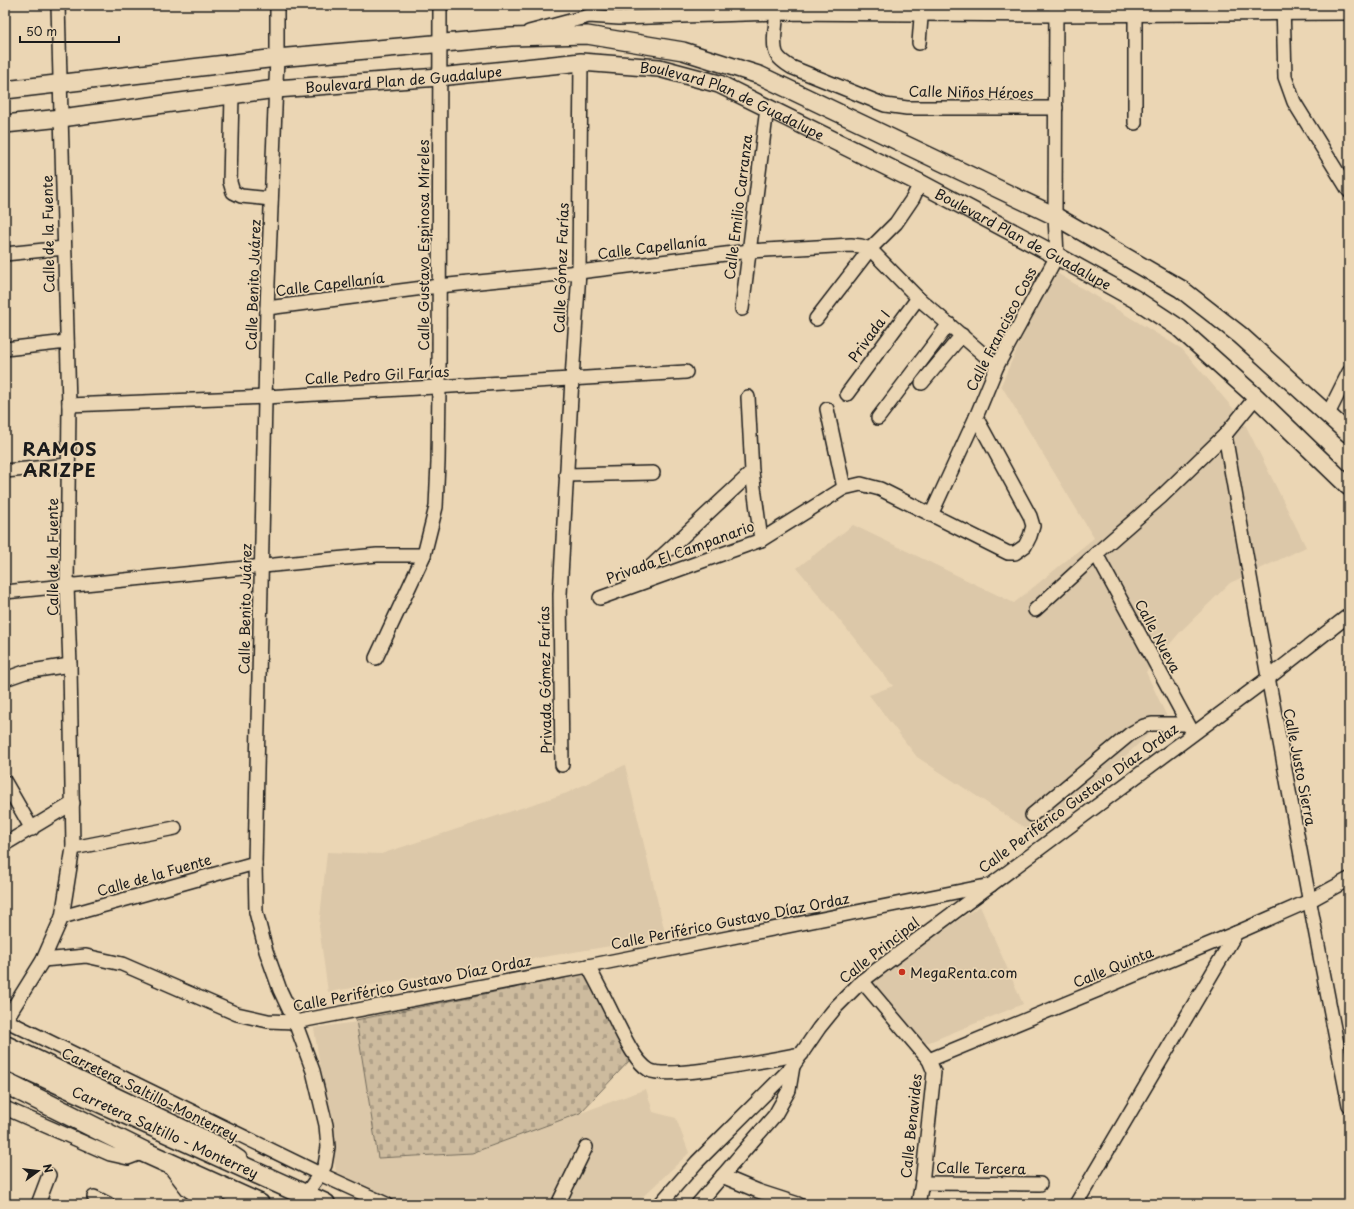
<svg xmlns="http://www.w3.org/2000/svg" width="1354" height="1209" viewBox="0 0 1354 1209" font-family="'Playpen Sans',sans-serif">
<style>
.built{fill:#dcc8a9}
.cemetery{fill:url(#cemetery-stones);stroke:#746c5d}
.lines{fill:none;stroke-linecap:round;stroke-linejoin:round}
.minor-casing{stroke:#1c1c1c;stroke-width:16}
.major-casing{stroke:#1c1c1c;stroke-width:20}
.highway-casing{stroke:#1c1c1c;stroke-width:23}
.minor{stroke:#ebd6b4;stroke-width:13}
.major{stroke:#ebd6b4;stroke-width:17}
.highway{stroke:#ebd6b4;stroke-width:20}
.poi-dot{fill:#c8321e;stroke:#ebd6b4;stroke-width:1.5}
.labels{text-anchor:middle;dominant-baseline:central;stroke-width:3.5;stroke-linejoin:round;paint-order:stroke}
.street-label{font-size:14px;fill:#1c1c1c;stroke:#ebd6b4}
.poi-label{font-size:14px;fill:#1c1c1c;stroke:#ebd6b4;text-anchor:start}
.district-label{font-size:18px;font-weight:bold;letter-spacing:1px;fill:#1c1c1c;stroke:#ebd6b4}
</style>
<defs>
<pattern id="cemetery-stones" width="16" height="16" patternUnits="userSpaceOnUse"><rect width="16" height="16" fill="#cdbb9e"/><path d="M2 7V4a2 2 0 0 1 4 0v3zM10 15v-3a2 2 0 0 1 4 0v3z" fill="#afa088"/></pattern>
</defs>
<rect width="100%" height="100%" fill="#ebd6b4"/>
<filter id="ink" filterUnits="userSpaceOnUse"><feTurbulence type="fractalNoise" baseFrequency=".025" numOctaves="2"/><feDisplacementMap in="SourceGraphic" scale="8" xChannelSelector="R" yChannelSelector="G"/><feConvolveMatrix kernelMatrix="1 2 1 2 8 2 1 2 1" color-interpolation-filters="sRGB"/></filter>
<g filter="url(#ink)">
<g class="built">
<path d="M1052,270L1182,349L1243,420L1306,547L1230,583L1181,631L1146,672L1167,717L1039,837L917,757L869,695L893,686L797,568L853,525L1014,603L1094,538L1001,385Z"/>
<path d="M625,765L666,937L328,992L319,927L327,852L381,854L567,793Z"/>
<path d="M980,906L1023,1004L922,1045L867,980Z"/>
<path d="M357,1022L378,1158L472,1153L646,1089L653,1112L676,1118L689,1153L635,1204H382L338,1185L314,1028Z"/>
</g>
<path class="cemetery" d="M593,972L631,1059L580,1113L472,1153L378,1158L356,1020Z"/>
<g class="lines">
<g class="minor-casing">
<g id="minor">
<path d="M277,5V58L267,308L255,863L256,912L266,951L280,990L295,1022L313,1071L326,1125L328,1147L325,1165L320,1174L305,1195"/>
<path d="M778,5C777,18 771,44 777,55C780,60 786,64 791,67L885,105L907,108H1056"/>
<path d="M1283,5L1285,77L1294,102L1349,191"/>
<path d="M529,32L589,16L619,18L777,13L1056,15L1349,13"/>
<path d="M919,43L922,5"/>
<path d="M232,95L230,182L233,192L241,196L271,199"/>
<path d="M1135,123V5"/>
<path d="M5,254L64,248"/>
<path d="M267,308L439,286L579,272L750,251L851,245L861,246L870,249L918,298L997,366"/>
<path d="M742,309L767,108"/>
<path d="M816,319L870,249L896,223L913,198L920,183"/>
<path d="M5,349L67,342"/>
<path d="M922,383L962,335"/>
<path d="M847,394L918,298"/>
<path d="M748,397L752,472L761,540"/>
<path d="M69,405L266,397L686,372"/>
<path d="M827,409L844,488"/>
<path d="M1328,414L1349,372"/>
<path d="M878,418L949,324"/>
<path d="M1225,435C1264,659 1305,882 1349,1105"/>
<path d="M5,471L68,465"/>
<path d="M566,475L653,473"/>
<path d="M931,515L976,417L997,366L1057,256L1055,216L1056,5"/>
<path d="M1096,554L1193,733"/>
<path d="M632,584L752,472"/>
<path d="M5,592L334,559L377,555H424"/>
<path d="M600,598L761,540L844,488L861,484L880,489L1008,553H1015L1025,546L1030,536L1033,526L1030,516L976,417"/>
<path d="M1035,610L1096,554L1161,497L1225,435L1256,397"/>
<path d="M376,658L424,555L436,507L438,462L439,387L440,5"/>
<path d="M5,679L25,672L70,665"/>
<path d="M562,765L560,594L572,379L579,272L581,62"/>
<path d="M5,782L32,829"/>
<path d="M1032,815L1130,734L1144,726L1152,724H1187"/>
<path d="M5,844L73,803"/>
<path d="M73,848L175,828"/>
<path d="M62,917L255,863"/>
<path d="M43,960L86,956L122,964L237,1014L268,1021L295,1022L588,966L991,885"/>
<path d="M588,966C597,983 606,1000 614,1017C622,1032 634,1061 649,1070C668,1081 776,1058 802,1054"/>
<path d="M862,981L929,1060L934,1072L922,1183L918,1204"/>
<path d="M5,1020L320,1174L386,1204"/>
<path d="M5,1021L43,960L62,917L73,848L70,665L67,586L69,405L58,5"/>
<path d="M5,1042L216,1142L240,1158"/>
<path d="M929,1060L1236,933L1309,901L1349,879"/>
<path d="M5,1108L110,1154L128,1158L144,1152"/>
<path d="M722,1176L758,1191L798,1204"/>
<path d="M922,1183L1040,1184"/>
<path d="M94,1197L108,1204"/>
<path d="M38,1204L49,1175"/>
<path d="M558,1204L586,1147"/>
<path d="M660,1204L697,1162L793,1066L819,1028L836,1007L862,981L1267,679L1349,615"/>
<path d="M698,1204L775,1115L789,1090L793,1066"/>
<path d="M1076,1204L1236,933"/>
</g>
</g>
<g class="major-casing">
<g id="major">
<path d="M5,90L277,58L511,37L587,35L683,51L759,75L1055,216L1181,289L1240,335L1349,434"/>
<path id="s1" d="M5,124L61,118L276,89L439,77L581,62L659,68L719,84L920,183L1057,256L1135,299L1179,328L1256,397L1349,487"/>
</g>
</g>
<g class="highway-casing">
<g id="highway">
<path id="s2" d="M5,1059L325,1204"/>
<path d="M5,1083L144,1152L259,1204"/>
<path d="M176,1169L190,1187L214,1204"/>
</g>
</g>
<use href="#minor" class="minor"/>
<use href="#major" class="major"/>
<use href="#highway" class="highway"/>
</g>
</g>
<circle class="poi-dot" cx="902" cy="972" r="4"/>
<g class="labels">
<g class="street-label">
<text stroke="none"><textPath href="#s1" startOffset="401">Boulevard Plan de Guadalupe</textPath></text>
<text transform="translate(971 92) rotate(1)">Calle Niños Héroes</text>
<text stroke="none"><textPath href="#s1" startOffset="737">Boulevard Plan de Guadalupe</textPath></text>
<text transform="translate(738 207) rotate(-83)">Calle Emilio Carranza</text>
<text transform="translate(48 234) rotate(-91)">Calle de la Fuente</text>
<text stroke="none"><textPath href="#s1" startOffset="1061">Boulevard Plan de Guadalupe</textPath></text>
<text transform="translate(423 245) rotate(-90)">Calle Gustavo Espinosa Mireles</text>
<text transform="translate(652 247) rotate(-7)">Calle Capellanía</text>
<text transform="translate(561 268) rotate(-88)">Calle Gómez Farías</text>
<text transform="translate(330 284) rotate(-7)">Calle Capellanía</text>
<text transform="translate(253 285) rotate(-88)">Calle Benito Juárez</text>
<text transform="translate(1001 329) rotate(-63)">Calle Francisco Coss</text>
<text transform="translate(869 336) rotate(-54)">Privada I</text>
<text transform="translate(377 375) rotate(-3)">Calle Pedro Gil Farías</text>
<text transform="translate(680 552) rotate(-20)">Privada El Campanario</text>
<text transform="translate(52 557) rotate(-90)">Calle de la Fuente</text>
<text transform="translate(245 609) rotate(-89)">Calle Benito Juárez</text>
<text transform="translate(1158 636) rotate(62)">Calle Nueva</text>
<text transform="translate(545 680) rotate(-91)">Privada Gómez Farías</text>
<text transform="translate(1300 767) rotate(79)">Calle Justo Sierra</text>
<text transform="translate(1078 798) rotate(-36)">Calle Periférico Gustavo Díaz Ordaz</text>
<text transform="translate(154 875) rotate(-16)">Calle de la Fuente</text>
<text transform="translate(730 921) rotate(-11)">Calle Periférico Gustavo Díaz Ordaz</text>
<text transform="translate(879 950) rotate(-38)">Calle Principal</text>
<text transform="translate(1113 967) rotate(-22)">Calle Quinta</text>
<text transform="translate(412 983) rotate(-11)">Calle Periférico Gustavo Díaz Ordaz</text>
<text transform="translate(150 1094) rotate(26)">Carretera Saltillo-Monterrey</text>
<text transform="translate(911 1126) rotate(-84)">Calle Benavides</text>
<text stroke="none"><textPath href="#s2" startOffset="176">Carretera Saltillo - Monterrey</textPath></text>
<text transform="translate(981 1168) rotate(1)">Calle Tercera</text>
</g>
<g class="poi-label">
<text x="910" y="972">MegaRenta.com</text>
</g>
<g class="district-label">
<text x="60" y="448">RAMOS<tspan x="60" dy="21">ARIZPE</tspan></text>
</g>
</g>
<rect width="1354" height="1209" fill="none" stroke="#ebd6b4" stroke-width="20"/>
<rect x="10" y="10" width="1334" height="1189" fill="none" stroke="#1c1c1c" stroke-width="1.5" filter="url(#ink)"/>
<g transform="translate(38 1171) rotate(75)" stroke="#ebd6b4" stroke-width="3" paint-order="stroke">
<path d="M0-3L7 15L0 10L-7 15Z" fill="#1c1c1c"/>
<text y="-6" font-size="11" font-weight="bold" text-anchor="middle" fill="#1c1c1c">N</text>
</g>
<path d="M20 36v6h99v-6" fill="none" stroke="#1c1c1c" stroke-width="2"/>
<text x="26" y="36" font-size="12" fill="#1c1c1c" stroke="#ebd6b4" stroke-width="3" paint-order="stroke">50 m</text>
</svg>
